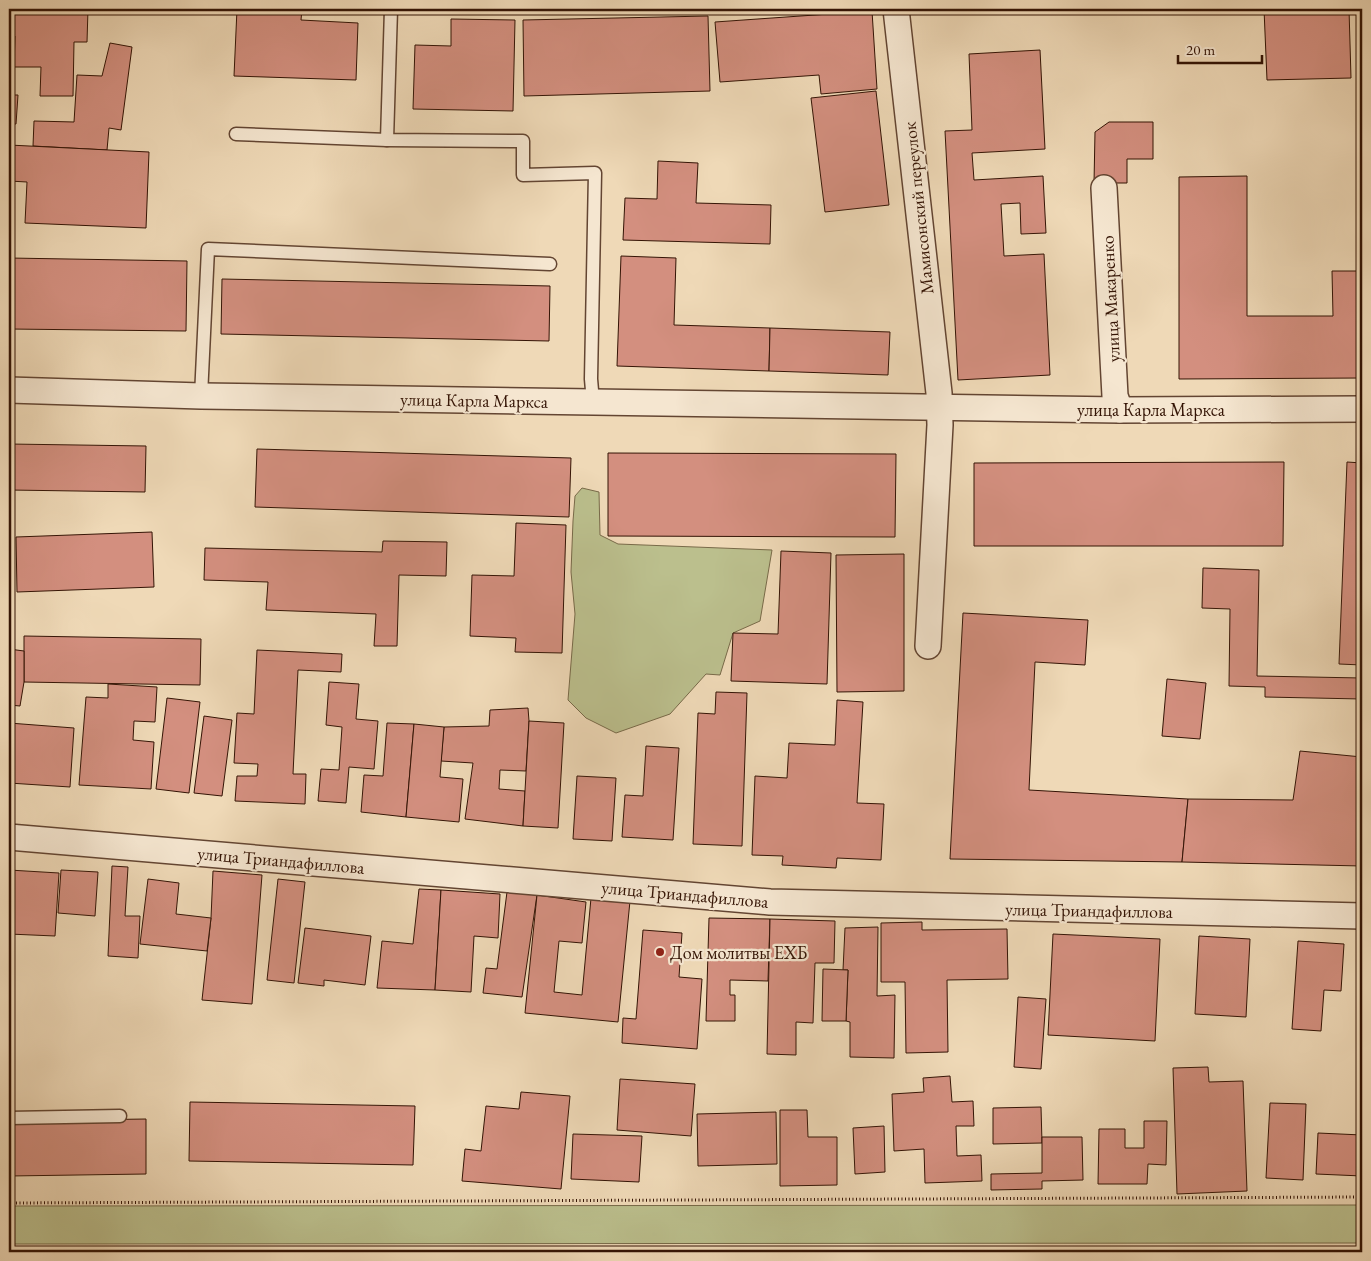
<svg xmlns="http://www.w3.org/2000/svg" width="1371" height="1261" viewBox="0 0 1371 1261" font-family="'EB Garamond',serif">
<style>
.green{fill:#bbbf8d;stroke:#786a49}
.building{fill:#d38f7f;stroke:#341405}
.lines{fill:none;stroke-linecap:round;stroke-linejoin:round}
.service-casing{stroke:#634532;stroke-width:15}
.minor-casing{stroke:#634532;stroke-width:28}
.path{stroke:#341405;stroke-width:3;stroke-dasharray:1 2.5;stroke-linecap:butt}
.service{stroke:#f5e6d0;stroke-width:12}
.minor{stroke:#f5e6d0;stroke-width:25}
.poi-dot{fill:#8f2418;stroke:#f5e6d0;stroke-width:2}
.labels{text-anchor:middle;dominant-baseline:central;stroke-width:4.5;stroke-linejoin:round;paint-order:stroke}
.street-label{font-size:18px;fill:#341405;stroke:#f5e6d0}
.poi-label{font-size:18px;fill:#341405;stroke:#f5e6d0;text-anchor:start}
</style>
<rect width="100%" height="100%" fill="#efd9b7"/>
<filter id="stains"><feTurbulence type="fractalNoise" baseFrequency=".004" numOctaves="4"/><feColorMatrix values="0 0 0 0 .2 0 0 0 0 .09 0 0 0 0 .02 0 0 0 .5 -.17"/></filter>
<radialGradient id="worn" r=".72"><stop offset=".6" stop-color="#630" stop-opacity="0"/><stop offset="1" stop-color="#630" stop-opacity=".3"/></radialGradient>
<g class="green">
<path d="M582,488L599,492L600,535L618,544L772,550L760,621L733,633L720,675L706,674L670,714L616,733L586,718L568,700L575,614L571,572L573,521L575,496Z"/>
<path d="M1362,1205V1243L9,1244V1206Z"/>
</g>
<g class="building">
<path d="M9,9H88L87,42H74L73,96H40L41,67H14L15,36H9Z"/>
<path d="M237,9H302L301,20L358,23L356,80L234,76Z"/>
<path d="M1264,9H1360H1349L1351,78L1267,80Z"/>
<path d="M872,11L877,89L821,94L819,75L720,82L715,22Z"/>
<path d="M708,16L710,91L524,96L523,20Z"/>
<path d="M451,19L515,20L513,111L413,109L415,45L451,46Z"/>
<path d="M110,43L132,47L121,130L109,128L107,150L33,146L34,121L74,122L77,75L102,76Z"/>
<path d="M1040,50L1045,149L972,153L974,180L1043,176L1046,233L1021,234L1020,203L1001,204L1004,256L1044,254L1050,375L958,380L945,131L972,130L969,54Z"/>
<path d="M876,91L889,205L825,212L811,98Z"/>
<path d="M9,95H18L16,124H9Z"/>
<path d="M1109,122H1153V159H1127V183H1094L1095,132Z"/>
<path d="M9,145L149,152L146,228L25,223L27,182L9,181Z"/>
<path d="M658,161L698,163L696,203L771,205L770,244L623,240L625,198L657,199Z"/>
<path d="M1247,176V316H1333L1332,271H1362V378L1179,379V177Z"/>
<path d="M621,256L676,258L674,325L770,328L769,371L617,366Z"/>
<path d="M9,258L187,261L186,331L9,329Z"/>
<path d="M222,279L550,286L549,341L221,334Z"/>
<path d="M770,328L890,332L888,375L769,371Z"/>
<path d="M9,444L146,446L145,492L9,490Z"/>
<path d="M257,449L571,458L569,517L255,507Z"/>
<path d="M608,453L896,454L895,537L608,536Z"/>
<path d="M1284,462L1283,546H974V463Z"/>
<path d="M1347,462L1362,463V665L1339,664Z"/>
<path d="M516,523L566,525L562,653L515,652L516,638L470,636L472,575L514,576Z"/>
<path d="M152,532L154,587L17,592L16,537Z"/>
<path d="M383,541L447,542L446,576L399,575L397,646H374L376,614L266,610L268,582L204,580L205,548L382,552Z"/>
<path d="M781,551L831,553L827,684L731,681L733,633L778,634Z"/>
<path d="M904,554V691L837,692L836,555Z"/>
<path d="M1203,568L1259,570L1257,676L1362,678V699L1265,697V687L1229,686L1230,609L1202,608Z"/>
<path d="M963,613L1088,620L1085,665L1035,662L1029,790L1188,799L1182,862L950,859Z"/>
<path d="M24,636L201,639L200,685L24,682Z"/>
<path d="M9,649L24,651V682L20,706L9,705Z"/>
<path d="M257,650L342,654L341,672L298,670L293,774H306L305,804L235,801L237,776H257L258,764L234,763L237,713L254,714Z"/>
<path d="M1167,679L1206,683L1200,739L1162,736Z"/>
<path d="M329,682L359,684L356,719L378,721L374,769L349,767L346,803L318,801L321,769L339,770L342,727L326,725Z"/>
<path d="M108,684L157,687L155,722L134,721L133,740L154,742L151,789L79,785L86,697L108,698Z"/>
<path d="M716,692L747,693L742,846L693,844L698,713L715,714Z"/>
<path d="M167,698L200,702L189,793L156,789Z"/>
<path d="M837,700L863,702L857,803L884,804L881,860L837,858L836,868L782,865L783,856L752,855L755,776L787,778L789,743L835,745Z"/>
<path d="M528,708L529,721L526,771L500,770L499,789L525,791L523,826L465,819L473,763L441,761L444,727L489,726L490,710Z"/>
<path d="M204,716L232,720L222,796L194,793Z"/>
<path d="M529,721L564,723L558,828L523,826Z"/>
<path d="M9,723L74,728L70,787L9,783Z"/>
<path d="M387,723L414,724L406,817L361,812L364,775L383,776Z"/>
<path d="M414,724L444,727L440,777L463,779L459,822L406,817Z"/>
<path d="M646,746L679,748L673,840L622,837L625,795L643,796Z"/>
<path d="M1300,751L1362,757V866L1182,862L1188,799L1293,800Z"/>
<path d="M577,776L616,778L612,841L573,839Z"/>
<path d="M112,866L128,867L125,916H140L138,958L108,956Z"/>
<path d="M9,870L59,873L55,936L9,934Z"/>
<path d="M61,870L98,872L95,916L58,913Z"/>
<path d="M213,871L262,875L252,1004L202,1000L211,918Z"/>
<path d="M148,879L179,883L176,914L211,918L207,951L140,944Z"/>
<path d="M278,879L305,882L294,983L267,980Z"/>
<path d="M419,889L441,890L435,990L377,988L382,941L413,944Z"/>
<path d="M441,890L500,894L498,938L474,936L471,992L435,990Z"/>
<path d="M507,892L537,895L522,997L483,993L486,968L497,969Z"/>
<path d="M537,895L586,902L582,943L559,941L554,992L582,995L591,898L630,901L618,1022L525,1013Z"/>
<path d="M709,918L770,919L768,981L730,980V995H735V1021H706Z"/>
<path d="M770,919L835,921L834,963H815L813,1023L796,1022V1055L767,1054Z"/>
<path d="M922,922V930L1007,929L1008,979L947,980L948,1052L906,1053L905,982H881V923Z"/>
<path d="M878,927L877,996L895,995L894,1058L850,1057V1022L846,1021L848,970H843L845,928Z"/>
<path d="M305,928L371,936L365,985L324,980V986L298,983Z"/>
<path d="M643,930L682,933L679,977L702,979L697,1049L622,1043L623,1018L636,1019Z"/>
<path d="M1053,934L1160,939L1155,1041L1048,1035Z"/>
<path d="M1199,936L1250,939L1246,1017L1195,1014Z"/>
<path d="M1298,941L1344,944L1341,991L1324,990L1321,1031L1292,1029Z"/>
<path d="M823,969L848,970L846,1021H822Z"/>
<path d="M1018,997L1046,999L1041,1069L1014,1067Z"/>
<path d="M1208,1067L1209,1082L1243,1081L1247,1191L1177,1194L1173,1068Z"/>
<path d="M950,1076L952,1102L973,1101L974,1126H956L957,1156L981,1155L982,1181L925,1183L924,1149L894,1151L892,1094L924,1092L923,1078Z"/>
<path d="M620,1079L695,1084L691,1136L617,1130Z"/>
<path d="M521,1092L570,1096L561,1189L462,1181L465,1149L481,1151L486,1106L519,1109Z"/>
<path d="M190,1102L415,1106L413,1165L189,1161Z"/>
<path d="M1270,1103L1306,1104L1303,1180L1266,1178Z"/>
<path d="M1041,1107L1042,1143L993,1144V1108Z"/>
<path d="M780,1110H807L808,1137H837V1185L780,1186Z"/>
<path d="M776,1112L777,1164L698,1166L697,1114Z"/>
<path d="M146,1119V1174L9,1176V1121Z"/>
<path d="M1144,1121H1167L1166,1165L1148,1164L1147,1184H1098L1099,1129H1125V1148H1144Z"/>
<path d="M884,1126L885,1172L855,1174L853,1128Z"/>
<path d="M1318,1133L1362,1135V1176L1316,1174Z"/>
<path d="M573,1134L642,1136L639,1182L571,1179Z"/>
<path d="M1042,1137H1082L1083,1180L1042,1181V1189L991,1190V1174L1042,1173Z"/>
</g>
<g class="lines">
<g class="service-casing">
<g id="service">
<path d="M236,134L387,140L523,141V175L595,173L591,379L593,402"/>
<path d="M387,140L391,9"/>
<path d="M201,396L208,249L550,264"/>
<path d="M9,1118L120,1116"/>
</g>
</g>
<g class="minor-casing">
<g id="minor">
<path d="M896,9L939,393L940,425L928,646"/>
<path d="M1104,188L1115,396L1120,410"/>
<path d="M9,390L201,396L1120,410L1362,409"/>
<path d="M9,837L770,902L1362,916"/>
</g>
</g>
<path class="path" d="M9,1203L1362,1197"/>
<use href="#service" class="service"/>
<use href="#minor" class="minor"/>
</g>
<circle class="poi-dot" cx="660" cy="952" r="5"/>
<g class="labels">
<g class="street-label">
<text transform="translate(918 208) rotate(-96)">Мамисонский переулок</text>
<text transform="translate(1110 299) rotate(-93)">улица Макаренко</text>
<text transform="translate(474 400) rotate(1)">улица Карла Маркса</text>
<text x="1151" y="409">улица Карла Маркса</text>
<text transform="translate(281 860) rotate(5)">улица Триандафиллова</text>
<text transform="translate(685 894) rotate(5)">улица Триандафиллова</text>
<text transform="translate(1089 910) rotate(1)">улица Триандафиллова</text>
</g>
<g class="poi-label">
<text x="670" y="952">Дом молитвы ЕХБ</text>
</g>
</g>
<rect width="1371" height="1261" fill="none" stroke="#efd9b7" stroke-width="30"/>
<rect x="10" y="10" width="1351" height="1241" fill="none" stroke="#341405" stroke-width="2.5"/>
<rect x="15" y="15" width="1341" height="1231" fill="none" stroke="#341405"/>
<path d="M1178 55v8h84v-8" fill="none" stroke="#341405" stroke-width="2.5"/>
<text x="1186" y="55" font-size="15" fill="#341405" stroke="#f5e6d0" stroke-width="4" paint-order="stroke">20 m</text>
<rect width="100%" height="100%" filter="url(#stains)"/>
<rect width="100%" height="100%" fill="url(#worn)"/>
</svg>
